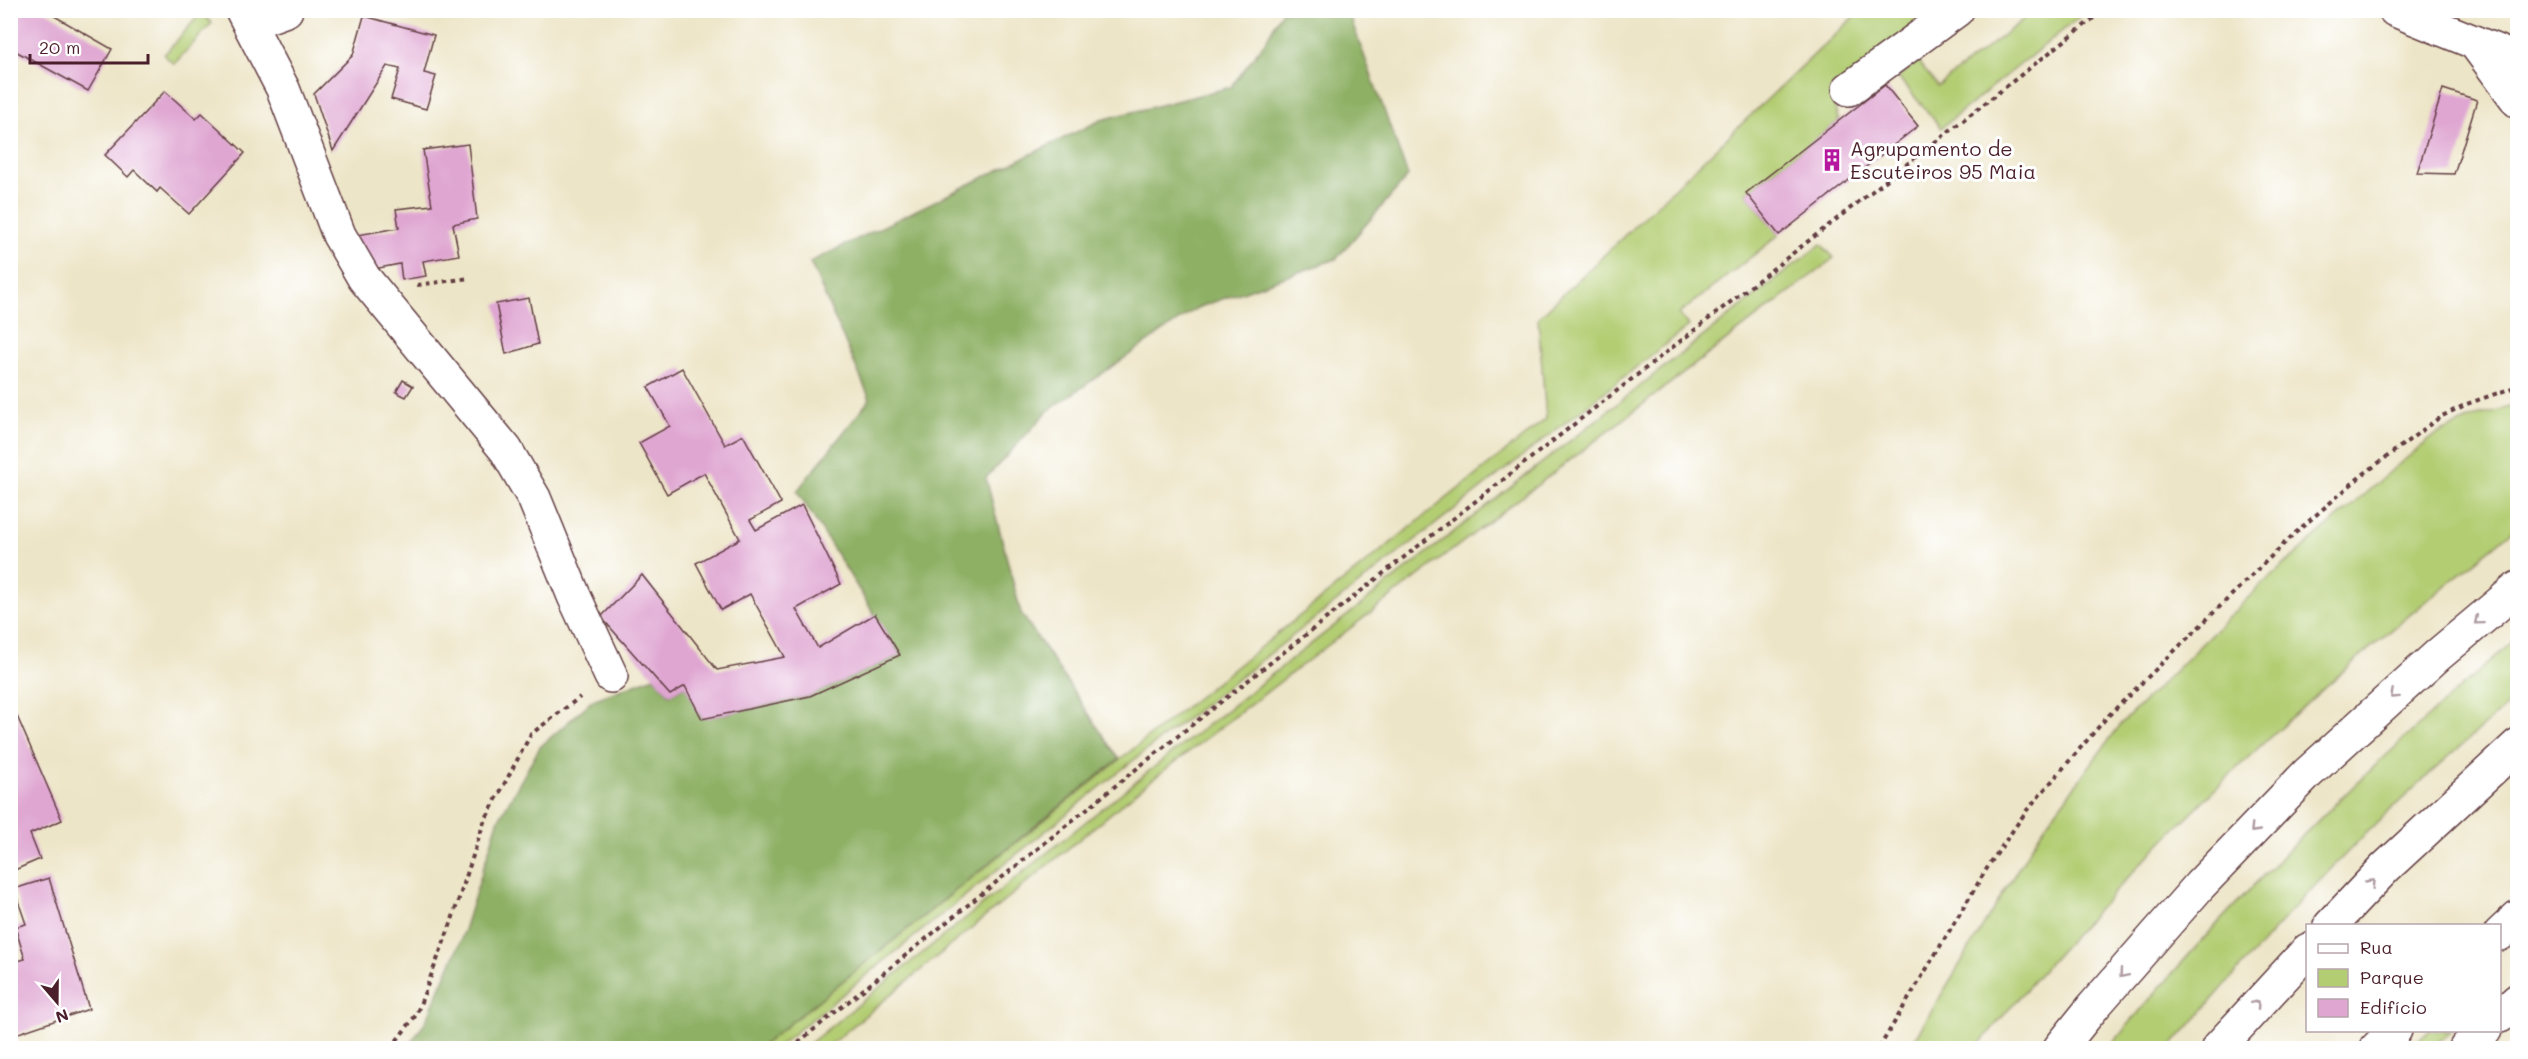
<svg xmlns="http://www.w3.org/2000/svg" width="2528" height="1059" viewBox="0 0 2528 1059" font-family="Mali,sans-serif">
<style>
.green{fill:#b3cd73;stroke:#7e764f;stroke-width:1.5}
.forest{fill:#8eb065;stroke:#6c6848;stroke-width:1.5}
.building{fill:#dfa6d2}
.lines{fill:none;stroke-linecap:round;stroke-linejoin:round}
.minor-casing{stroke:#623d42;stroke-width:36}
.major-casing{stroke:#623d42;stroke-width:36}
.highway-casing{stroke:#623d42;stroke-width:36}
.path{stroke:#623d42;stroke-width:4;stroke-dasharray:4.5 4.5;stroke-linecap:butt}
.minor{stroke:#fff;stroke-width:33}
.major{stroke:#fff;stroke-width:33}
.highway{stroke:#fff;stroke-width:33}
.oneway{stroke:#ae9aa0}
.labels{text-anchor:middle;dominant-baseline:central;stroke-width:6;stroke-linejoin:round;paint-order:stroke}
.poi-label{font-size:20px;fill:#4a1f2b;stroke:#fff;text-anchor:start}
</style>
<rect width="100%" height="100%" fill="#fff"/>
<filter id="ink" filterUnits="userSpaceOnUse"><feTurbulence type="fractalNoise" baseFrequency=".0167" numOctaves="2"/><feDisplacementMap in="SourceGraphic" scale="12" xChannelSelector="R" yChannelSelector="G"/><feConvolveMatrix kernelMatrix="1 2 1 2 8 2 1 2 1" color-interpolation-filters="sRGB"/></filter>
<filter id="wash" filterUnits="userSpaceOnUse"><feTurbulence type="fractalNoise" baseFrequency=".008" numOctaves="4" result="noise"/><feDisplacementMap in="SourceGraphic" scale="24" xChannelSelector="R" yChannelSelector="G"/><feGaussianBlur stdDeviation="1.35" result="paint"/><feColorMatrix in="noise" values="0 0 0 0 0 0 0 0 0 0 0 0 0 0 0 0 0 1.4 0 .05"/><feComposite in="paint" operator="in"/></filter>
<g filter="url(#wash)">
<rect width="100%" height="100%" fill="#ede5c7"/>
<g class="green">
<path d="M1860,11H1931L1830,94L1839,121L1746,193L1779,235L1679,314L1689,326L1125,767L776,1048H759L1546,419L1538,318Z"/>
<path d="M2034,11H2087L1941,128L1898,77L1918,62L1938,86Z"/>
<path d="M201,13L212,23L174,64L164,55Z"/>
<path d="M1821,244L1834,258L1144,786L826,1048H804L1135,782Z"/>
<path d="M2517,405V527C2441,589 2364,651 2292,717C2178,820 2074,931 1976,1048H1909L2041,831L2121,724L2260,586L2393,469L2437,434L2480,415Z"/>
<path d="M2517,638V697C2445,759 2374,822 2309,892C2261,943 2216,996 2170,1048H2109C2231,898 2371,765 2517,638Z"/>
<path d="M2430,1030L2451,1031L2432,1048H2411Z"/>
</g>
<path class="forest" d="M1282,11H1348L1408,176L1336,259L1197,308L1048,411L986,478L1021,613L1119,759L759,1048H407L426,1021L461,940L498,821L540,747L593,700L654,677L670,695L685,686L702,719L810,696L900,655L797,491L870,399L810,262L1101,120L1231,87L1265,42Z"/>
<g id="blocks">
<g class="building">
<path d="M10,10H44L112,49L88,91L10,48Z"/>
<path d="M364,16L434,35L424,73L436,76L426,109L391,99L400,69L387,66L333,151L314,94L353,55Z"/>
<path d="M1885,85L1918,126L1779,235L1746,193Z"/>
<path d="M2443,89L2477,100L2454,174L2417,173Z"/>
<path d="M165,91L196,119L202,113L245,153L189,214L160,188L157,192L134,170L128,177L105,155Z"/>
<path d="M468,144L477,219L453,224L459,255L423,261L426,276L402,280L400,264L374,269L351,236L399,228L396,209L432,205L423,150Z"/>
<path d="M529,298L538,344L506,354L496,304Z"/>
<path d="M682,368L725,445L743,435L781,503L750,520L756,530L802,505L841,584L796,609L818,648L875,614L900,655L810,696L702,719L685,686L670,695L601,617L642,575L717,670L785,657L750,594L721,610L696,563L740,539L704,473L667,494L639,443L670,426L648,387Z"/>
<path d="M403,380L413,386L406,397L396,392Z"/>
<path d="M10,700L62,820L30,834L40,859L10,872Z"/>
<path d="M49,878L89,1009L10,1036V963L25,959L15,927L26,924L14,889Z"/>
</g>
</g>
</g>
<g filter="url(#ink)">
<use href="#blocks" fill-opacity="0" stroke="#623d42" stroke-width="1.5"/>
<g class="lines">
<g class="minor-casing">
<g id="minor">
<path d="M242,10L283,89L339,235L364,278L506,450L534,498L574,596L611,676"/>
<path d="M250,23L286,10"/>
<path d="M1849,89L1957,10"/>
</g>
</g>
<g class="major-casing">
<g id="major">
<path d="M2395,10L2518,60"/>
<path d="M2475,43L2518,101"/>
<path d="M2500,934L2518,917"/>
<path d="M2500,1016L2518,1000"/>
<path d="M2377,1048L2395,1030"/>
<path d="M2466,1048L2485,1030"/>
</g>
</g>
<g class="highway-casing">
<g id="highway">
<path d="M2330,926L2385,868L2518,745"/>
<path d="M2060,1048L2093,1007L2200,885L2308,773L2438,655L2518,588"/>
<path d="M2218,1048L2308,950"/>
</g>
</g>
<g class="path">
<path d="M417,285L470,278"/>
<path d="M391,1048L416,1015L450,926L484,822L531,734L580,697"/>
<path d="M791,1048L1130,774L1385,572L2104,10"/>
<path d="M1879,1048L1989,865L2027,810L2108,716L2294,534L2361,476L2440,417L2467,404L2518,386"/>
</g>
<use href="#minor" class="minor"/>
<use href="#major" class="major"/>
<use href="#highway" class="highway"/>
</g>
<defs><path id="oneway-chevron" d="M-2-3.5L2.5 0L-2 3.5" fill="none" stroke-width="1.6" stroke-linecap="round" stroke-linejoin="round" transform="scale(1.5)"/></defs>
<g class="oneway">
<use href="#oneway-chevron" transform="translate(2478 621) rotate(140)"/>
<use href="#oneway-chevron" transform="translate(2394 695) rotate(138)"/>
<use href="#oneway-chevron" transform="translate(2254 829) rotate(134)"/>
<use href="#oneway-chevron" transform="translate(2371 883) rotate(-46)"/>
<use href="#oneway-chevron" transform="translate(2123 974) rotate(131)"/>
<use href="#oneway-chevron" transform="translate(2256 1004) rotate(-49)"/>
</g>
</g>
<defs>
<g id="building-bare" transform="scale(1.8)"><path d="M-4-6H4V6H1V3H-1V6H-4ZM-2.5-4.3h1.7v1.8h-1.7ZM.8-4.3h1.7v1.8H.8ZM-2.5-1h1.7V.8h-1.7ZM.8-1h1.7V.8H.8Z" fill="#b5179e" stroke="#fff" stroke-width="2.5" paint-order="stroke"/></g>
</defs>
<g fill-rule="evenodd">
<use href="#building-bare" x="1832" y="160"/>
</g>
<g class="labels">
<g class="poi-label">
<text x="1850" y="148">Agrupamento de<tspan x="1850" dy="23">Escuteiros 95 Maia</tspan></text>
</g>
</g>
<rect width="2528" height="1059" fill="none" stroke="#fff" stroke-width="36"/>
<rect x="2306" y="924" width="195" height="108" fill="#ffffff" stroke="#b7a5aa" stroke-width="1.5"/>
<rect x="2318" y="944" width="30" height="9" fill="#ffffff" stroke="#b7a5aa" stroke-width="1.5"/>
<text x="2360" y="954" font-size="18" fill="#4a1f2b">Rua</text>
<rect x="2318" y="969" width="30" height="18" fill="#b3cd73" stroke="#b7a5aa" stroke-width="1.5"/>
<text x="2360" y="984" font-size="18" fill="#4a1f2b">Parque</text>
<rect x="2318" y="999" width="30" height="18" fill="#dfa6d2" stroke="#b7a5aa" stroke-width="1.5"/>
<text x="2360" y="1014" font-size="18" fill="#4a1f2b">Edifício</text>
<g transform="translate(57 1002) rotate(160)" stroke="#ffffff" stroke-width="4.5" paint-order="stroke">
<path d="M0-4.5L10 22L0 15L-10 22Z" fill="#4a1f2b"/>
<text y="-9" font-size="16" font-weight="bold" text-anchor="middle" fill="#4a1f2b">N</text>
</g>
<path d="M30 54v9h118v-9" fill="none" stroke="#4a1f2b" stroke-width="3"/>
<text x="39" y="54" font-size="18" fill="#4a1f2b" stroke="#ffffff" stroke-width="4.5" paint-order="stroke">20 m</text>
</svg>
